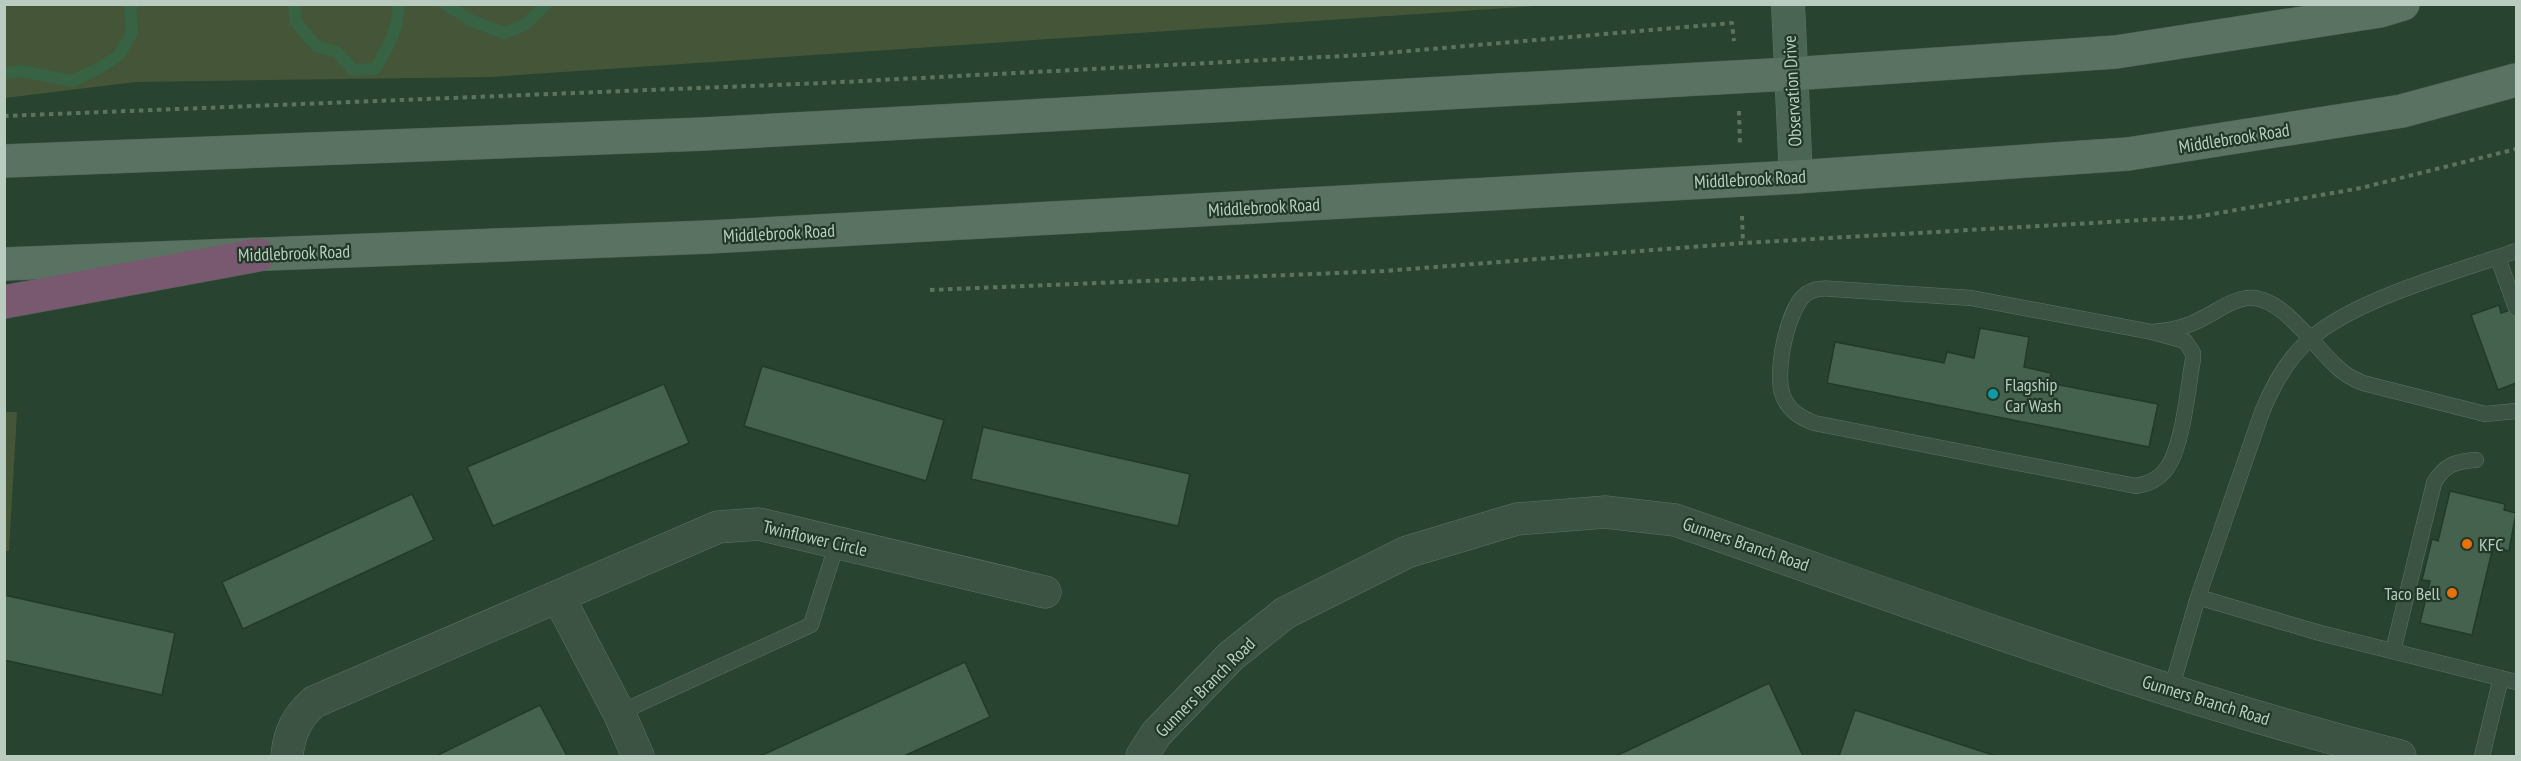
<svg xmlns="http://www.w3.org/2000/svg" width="2521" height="761" viewBox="0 0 2521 761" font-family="'PT Sans Narrow',sans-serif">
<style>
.green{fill:#445538}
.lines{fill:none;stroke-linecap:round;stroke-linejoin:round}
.stream{stroke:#376344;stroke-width:12}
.building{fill:#44624d;stroke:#233a29;stroke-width:1.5}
.lane-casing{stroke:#5d7363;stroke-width:16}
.street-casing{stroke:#5d7363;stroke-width:33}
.secondary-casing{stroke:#5d7363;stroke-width:34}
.primary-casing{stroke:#495f4f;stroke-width:34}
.highway-casing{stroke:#475d4d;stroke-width:34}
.path{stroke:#5f725c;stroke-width:4;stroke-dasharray:4.5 4.5;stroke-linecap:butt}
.lane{stroke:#3c5343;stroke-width:15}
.street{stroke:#3c5343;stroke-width:32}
.secondary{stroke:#4a6553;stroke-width:33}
.primary{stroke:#5a7261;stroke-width:33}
.highway{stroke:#78596f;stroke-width:33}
.culture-dot{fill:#0f9aa8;stroke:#213827;stroke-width:2}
.food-dot{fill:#e8710a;stroke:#213827;stroke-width:2}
.labels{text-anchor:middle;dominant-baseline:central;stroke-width:4.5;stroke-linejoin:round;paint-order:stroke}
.street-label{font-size:18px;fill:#b9ccbf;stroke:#213827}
.poi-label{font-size:18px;fill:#b9ccbf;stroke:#213827;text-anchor:start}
</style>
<rect width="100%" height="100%" fill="#28432f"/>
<g class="green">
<path d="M4,5L5,4L1550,5L491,77L136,82L5,98Z"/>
<path d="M4,412H17L9,551H5Z"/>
</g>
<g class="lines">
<g class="stream">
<path d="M294,4L296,22L316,46L337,52L353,70L375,69C388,48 398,30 399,4"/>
<path d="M445,4L472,21L505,33L526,24L546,4"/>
<path d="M4,73L22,71L72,81L98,69L119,55L132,33L130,6L133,4"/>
</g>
</g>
<g class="building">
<path d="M2499,305L2501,313L2516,308V383L2498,390L2471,315Z"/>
<path d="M1980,328L2029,337L2024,367L2051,373L2049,383L2158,404L2149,447L1827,383L1835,342L1944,363L1947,352L1974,358Z"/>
<path d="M762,366L944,420L926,481L744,426Z"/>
<path d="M664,384L689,443L493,526L467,467Z"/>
<path d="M983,427L1190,474L1178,526L971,479Z"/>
<path d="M2450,491L2505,504L2504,510L2516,513L2509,551L2493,547L2472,635L2420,623L2430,581L2422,580L2432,539L2438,541Z"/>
<path d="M412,494L434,540L243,629L222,582Z"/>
<path d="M4,595L175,633L162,695L4,660Z"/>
<path d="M965,662L990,717L904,756H760Z"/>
<path d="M1769,683L1803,756H1616Z"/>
<path d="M540,705L567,756H436Z"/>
<path d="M1855,710L1996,756H1839Z"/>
</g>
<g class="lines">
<g class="lane-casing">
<g id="lane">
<path d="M2498,258L2516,308"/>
<path d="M2152,332L2185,341L2193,353V359C2188,387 2183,446 2167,468C2160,478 2149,484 2136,486L1814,423C1800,417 1789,411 1783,396C1774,374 1787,309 1806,294C1814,288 1824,288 1833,289L1971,298L2152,332C2171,331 2188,327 2205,317C2219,310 2231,300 2247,298C2280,294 2313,345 2336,366C2344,374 2353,379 2363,383L2485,414L2516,411"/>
<path d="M2198,597L2320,633L2516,682"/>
<path d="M2393,651L2434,483C2444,465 2456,461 2476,460"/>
<path d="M2171,690L2198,597L2262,412C2273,385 2287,359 2310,339C2357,298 2456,272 2516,251"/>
<path d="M619,713L811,625L837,543"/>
<path d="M2482,756L2501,678"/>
</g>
</g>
<g class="street-casing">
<g id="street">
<path d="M559,598L619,713L638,756"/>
<path d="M287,756C289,733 297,717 314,702L718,527L759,524L1045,592"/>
<path d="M1142,756L1156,734L1231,656L1285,613L1407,552L1517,519L1605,512L1675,520C1915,603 2154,694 2400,756"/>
</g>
</g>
<g class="secondary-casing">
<path id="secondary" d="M1788,4L1796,177"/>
</g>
<g class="primary-casing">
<g id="primary">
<path d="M4,161L704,134L1790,74L2116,52L2380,11L2403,4"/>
<path d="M4,264L709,237L1796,177L2128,154L2402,111L2516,80"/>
</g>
</g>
<g class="highway-casing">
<path id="highway" d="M4,302L258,255"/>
</g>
<g class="path">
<path d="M1739,111L1740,146"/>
<path d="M4,116L823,83L1362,55L1732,23L1734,41"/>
<path d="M1742,216L1743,243"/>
<path d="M930,290L1384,271L1743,243L2196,217L2361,188L2516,149"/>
</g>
<use href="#lane" class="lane"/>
<use href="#street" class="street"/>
<use href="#secondary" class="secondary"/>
<use href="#primary" class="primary"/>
<use href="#highway" class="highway"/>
</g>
<circle class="culture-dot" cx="1993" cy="394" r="6"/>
<g class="food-dot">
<circle cx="2467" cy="544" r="6"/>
<circle cx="2452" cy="593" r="6"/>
</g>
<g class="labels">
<g class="street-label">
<text transform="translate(1792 91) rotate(-93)">Observation Drive</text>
<text transform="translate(2234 138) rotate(-9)">Middlebrook Road</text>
<text transform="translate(1750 179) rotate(-3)">Middlebrook Road</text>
<text transform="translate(1264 207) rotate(-3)">Middlebrook Road</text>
<text transform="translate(779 233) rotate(-3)">Middlebrook Road</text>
<text transform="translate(294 253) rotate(-2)">Middlebrook Road</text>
<text transform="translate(815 538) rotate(13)">Twinflower Circle</text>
<text transform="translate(1746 544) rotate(19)">Gunners Branch Road</text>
<text transform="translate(1205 687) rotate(-45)">Gunners Branch Road</text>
<text transform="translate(2206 700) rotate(17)">Gunners Branch Road</text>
</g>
<g class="poi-label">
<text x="2005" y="384">Flagship<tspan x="2005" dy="21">Car Wash</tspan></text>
<text x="2479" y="544">KFC</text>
<text x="2440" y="593" text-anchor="end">Taco Bell</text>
</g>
</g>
<rect width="2521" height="761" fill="none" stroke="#b9ccbf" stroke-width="12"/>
</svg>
